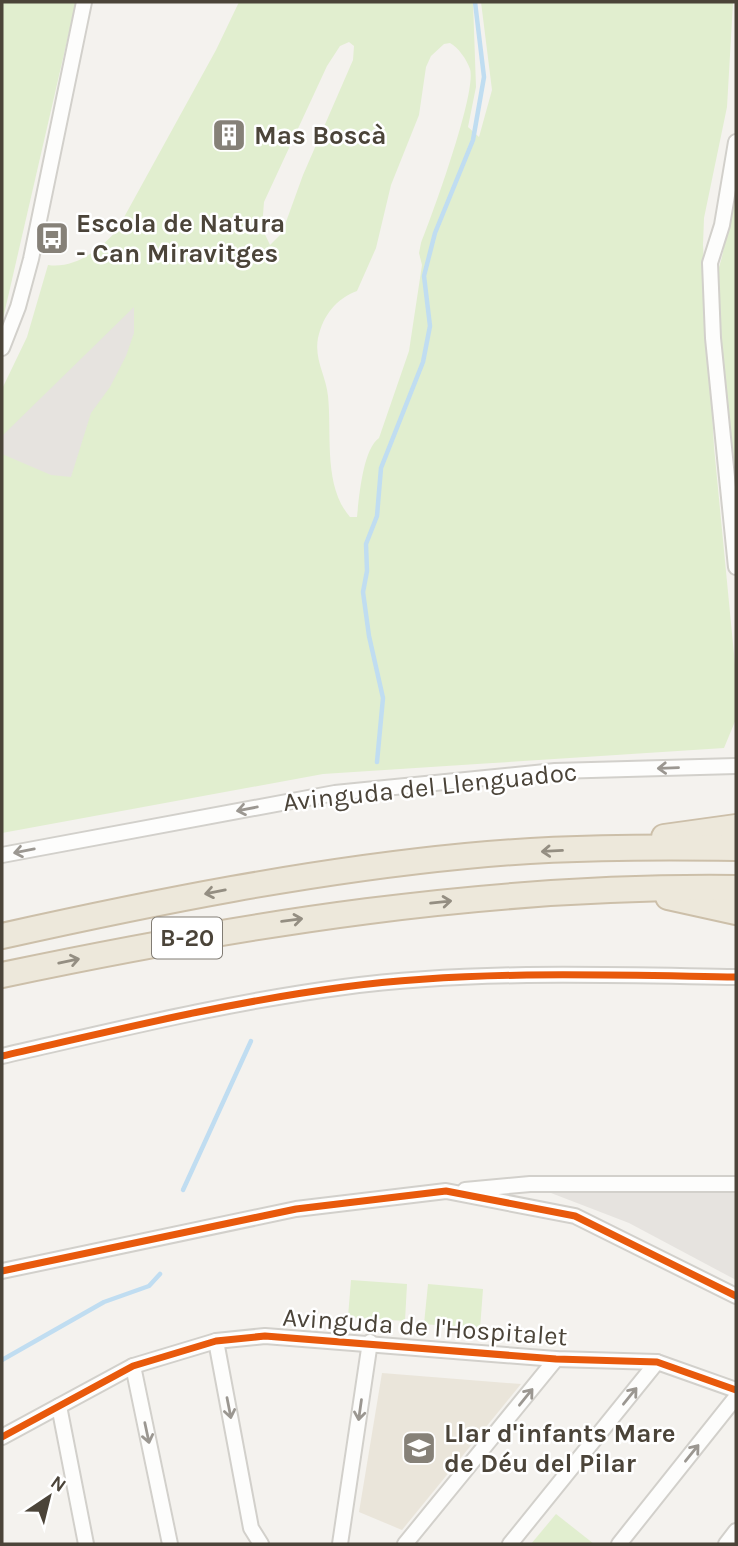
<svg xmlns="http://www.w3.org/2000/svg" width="738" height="1546" viewBox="0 0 738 1546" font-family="Karla,sans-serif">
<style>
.education{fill:#eae5da}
.green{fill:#e1eecf;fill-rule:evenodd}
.parking{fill:#e6e3df}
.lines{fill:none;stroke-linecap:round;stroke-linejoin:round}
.stream{stroke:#c0ddf1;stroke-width:4.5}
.street-casing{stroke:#d2d0cb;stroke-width:18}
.highway-casing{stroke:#ccbfa9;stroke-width:28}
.street{stroke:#fdfdfc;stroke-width:14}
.highway{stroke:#ede8db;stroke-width:24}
.cycleway-casing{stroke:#fff;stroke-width:11}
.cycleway{stroke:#e8590c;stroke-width:7}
.oneway{stroke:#9b9791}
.oneway2{stroke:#948e82}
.labels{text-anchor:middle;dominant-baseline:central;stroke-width:5;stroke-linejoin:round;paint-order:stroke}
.shield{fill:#fff;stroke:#817c74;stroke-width:2}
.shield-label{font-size:24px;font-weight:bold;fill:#4b4439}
.poi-label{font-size:26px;font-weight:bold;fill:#4b4439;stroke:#fff;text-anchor:start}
.street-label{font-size:26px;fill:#4b4439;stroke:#fff}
</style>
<rect width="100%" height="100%" fill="#f4f2ee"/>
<path class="education" d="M382,1373L521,1384L402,1530L359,1512Z"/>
<g class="green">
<path d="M2,2H76L2,323Z"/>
<path d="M239,2H473L476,87L468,127L479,137L492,90L481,2L733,3L727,107L704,218L703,245L714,447L736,675V719L724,748L323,774L2,833V389L27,337L48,265C75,269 101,249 117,230L216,50ZM349,42L354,46L353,60L303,175L282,233L270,245L262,228L264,202L327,66L340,46ZM450,43C458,47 467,60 470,69C477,92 432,216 421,243L419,253L422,265L409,351L379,438C363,449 359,497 357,517H350C323,486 332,434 328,396C326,375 314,360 318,338C323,315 336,299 357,291L376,248L391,185L419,115L426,67L431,56L444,44Z"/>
<path d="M736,159V511L716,276C729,242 730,196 736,159Z"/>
<path d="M351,1280L407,1284L405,1321L348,1317Z"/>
<path d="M428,1284L483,1289L480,1329L424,1324Z"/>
<path d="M556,1514L594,1544H531Z"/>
</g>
<g class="parking">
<path d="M134,307V333L126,356L110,387L91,413L71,477L51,475L2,454V436Z"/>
<path d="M551,1193H736V1280L629,1223Z"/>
</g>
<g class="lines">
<g class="stream">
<path d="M377,762L383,698L369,636L363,592L367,571L366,544L377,516L381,468L423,362L430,326L424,276L435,233L473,140L484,77L475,2"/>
<path d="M183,1190L251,1041"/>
<path d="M2,1360L104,1302L149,1286L160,1274"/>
</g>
<g class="street-casing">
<g id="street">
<path d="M736,142L722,225L710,263L713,338L736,567"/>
<path d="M2,348L18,307L31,259L84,2"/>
<path d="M2,855L335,793L555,771L736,766"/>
<path d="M2,1056C116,1030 229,1002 344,987C474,970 606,975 736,977"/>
<path d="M465,1190L530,1184H736"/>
<path d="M2,1271L296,1209L446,1191L575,1216L736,1296"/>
<path d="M216,1341L251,1528L261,1544"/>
<path d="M133,1366L170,1544"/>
<path d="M59,1406L86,1544"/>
<path d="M2,1437L133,1366L216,1341L265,1336L556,1359L657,1362L736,1390"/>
<path d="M340,1544L370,1342"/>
<path d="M405,1544L556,1359"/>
<path d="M510,1544L657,1362"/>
<path d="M619,1544L736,1397"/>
<path d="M726,1544L736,1531"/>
</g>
</g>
<g class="highway-casing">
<g id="highway">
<path d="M664,837L736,827"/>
<path d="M668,897L736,912"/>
<path d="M2,936C155,902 310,871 466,856C556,847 647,847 736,848"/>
<path d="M2,975C244,924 488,885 736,888"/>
</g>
</g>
<use href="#street" class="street"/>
<use href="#highway" class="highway"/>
<g class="cycleway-casing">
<g id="cycleway">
<path d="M2,1056C116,1030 229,1002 344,987C474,970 606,975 736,977"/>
<path d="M2,1271L296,1209L446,1191L575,1216L736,1296"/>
<path d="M2,1437L133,1366L216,1341L265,1336L556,1359L657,1362L736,1390"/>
</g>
</g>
<use href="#cycleway" class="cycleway"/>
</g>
<defs><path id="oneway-shaft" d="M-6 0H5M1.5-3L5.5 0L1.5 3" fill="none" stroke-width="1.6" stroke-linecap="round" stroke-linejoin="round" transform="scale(1.75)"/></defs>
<g class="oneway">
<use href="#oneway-shaft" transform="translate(668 768) rotate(178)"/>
<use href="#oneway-shaft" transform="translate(247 809) rotate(169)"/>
<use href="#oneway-shaft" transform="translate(24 851) rotate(169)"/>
<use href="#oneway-shaft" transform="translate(630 1396) rotate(-51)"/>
<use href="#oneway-shaft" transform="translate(526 1397) rotate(-51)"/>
<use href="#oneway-shaft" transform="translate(229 1408) rotate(79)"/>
<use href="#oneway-shaft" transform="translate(360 1410) rotate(98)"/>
<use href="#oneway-shaft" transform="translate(147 1433) rotate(78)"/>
<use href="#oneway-shaft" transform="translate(692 1453) rotate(-51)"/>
</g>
<g class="oneway2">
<use href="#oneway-shaft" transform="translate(552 851) rotate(177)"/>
<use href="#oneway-shaft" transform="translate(215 892) rotate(169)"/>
<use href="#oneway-shaft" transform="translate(441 902) rotate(-6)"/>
<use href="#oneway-shaft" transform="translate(292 920) rotate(-7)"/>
<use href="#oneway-shaft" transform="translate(69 961) rotate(-12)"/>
</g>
<defs>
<g id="building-square" transform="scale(1.75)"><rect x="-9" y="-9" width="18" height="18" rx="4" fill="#868178" stroke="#fff"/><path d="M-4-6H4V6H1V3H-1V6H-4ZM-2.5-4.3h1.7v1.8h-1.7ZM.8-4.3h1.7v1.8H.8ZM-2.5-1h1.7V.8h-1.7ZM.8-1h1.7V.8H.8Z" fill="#fff"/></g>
<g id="bus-square" transform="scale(1.75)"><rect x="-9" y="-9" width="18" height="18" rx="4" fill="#868178" stroke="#fff"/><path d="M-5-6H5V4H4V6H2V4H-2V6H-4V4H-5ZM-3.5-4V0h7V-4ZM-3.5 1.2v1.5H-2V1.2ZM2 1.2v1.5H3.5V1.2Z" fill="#fff"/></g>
<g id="school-square" transform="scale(1.75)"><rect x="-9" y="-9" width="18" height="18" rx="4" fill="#868178" stroke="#fff"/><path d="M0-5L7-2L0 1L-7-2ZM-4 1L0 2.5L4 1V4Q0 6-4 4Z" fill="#fff"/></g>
</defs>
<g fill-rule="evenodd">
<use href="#building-square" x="229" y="135"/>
<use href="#bus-square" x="52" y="238"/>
<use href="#school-square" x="419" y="1448"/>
</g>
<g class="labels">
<rect class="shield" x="152" y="917.5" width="70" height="41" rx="5"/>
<g class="shield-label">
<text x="187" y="938">B-20</text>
</g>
<g class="poi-label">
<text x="254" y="135">Mas Boscà</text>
<text x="76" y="223">Escola de Natura<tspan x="76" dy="30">- Can Miravitges</tspan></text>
<text x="444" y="1433">Llar d'infants Mare<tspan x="444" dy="30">de Déu del Pilar</tspan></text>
</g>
<g class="street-label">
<text transform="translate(430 787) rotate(-6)">Avinguda del Llenguadoc</text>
<text transform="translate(425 1327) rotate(4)">Avinguda de l'Hospitalet</text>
</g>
</g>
<rect width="738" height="1546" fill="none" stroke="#4b4439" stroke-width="7"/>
<g transform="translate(49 1497) rotate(35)" stroke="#ffffff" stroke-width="5" paint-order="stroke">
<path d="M0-5L12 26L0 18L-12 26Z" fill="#4b4439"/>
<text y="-10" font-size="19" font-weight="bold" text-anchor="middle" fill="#4b4439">N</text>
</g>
</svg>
